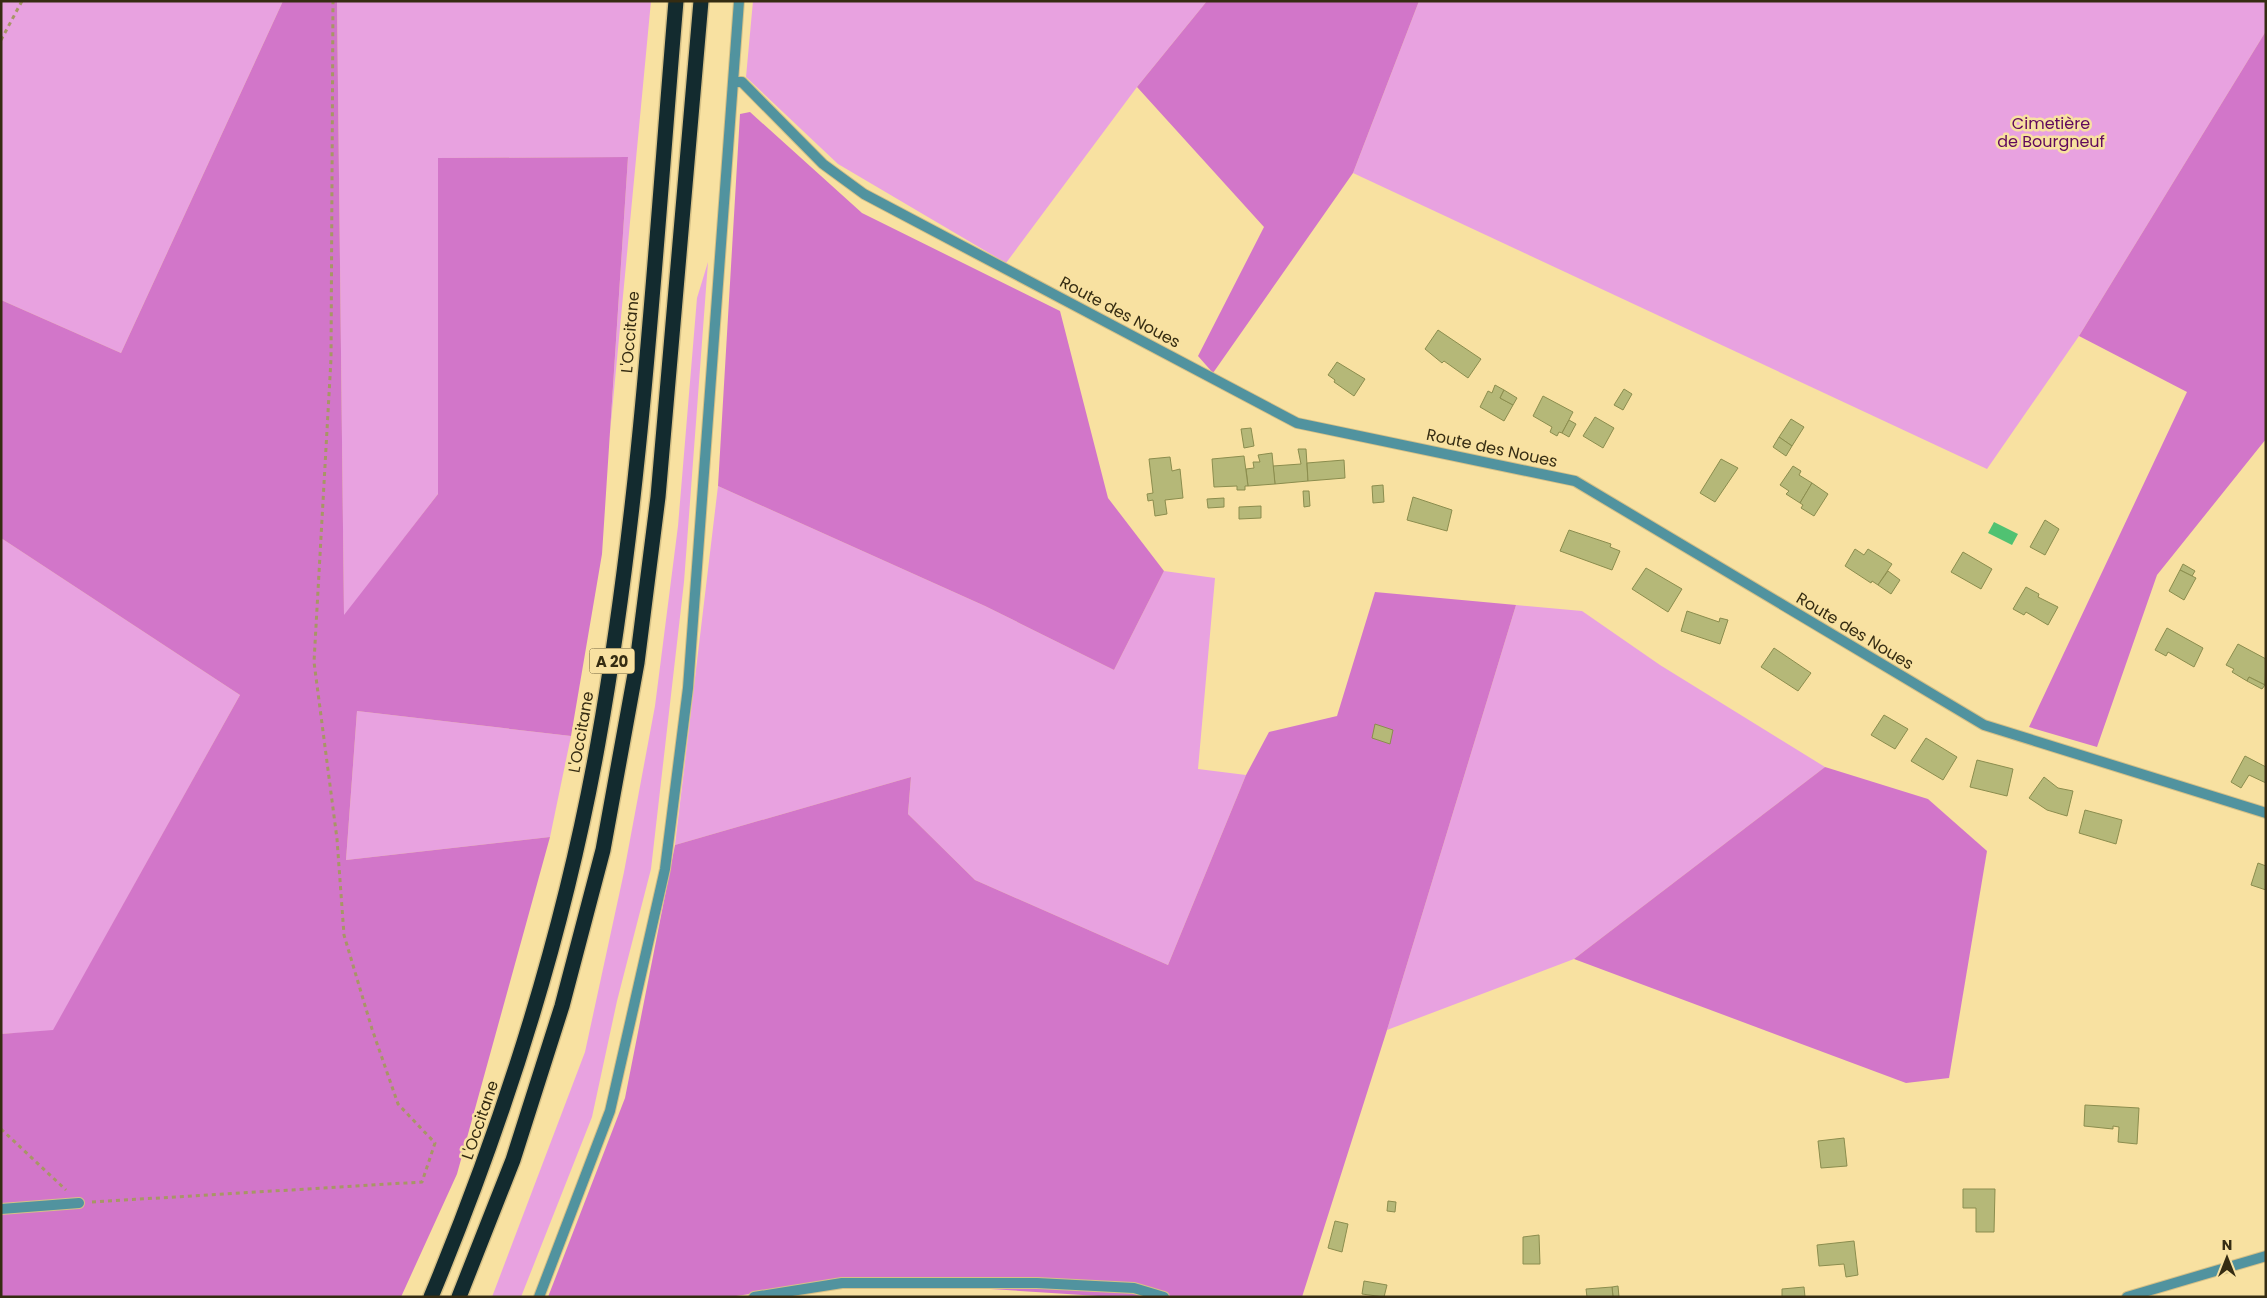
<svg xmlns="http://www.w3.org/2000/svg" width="2267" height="1298" viewBox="0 0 2267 1298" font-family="Poppins,sans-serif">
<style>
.green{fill:#e8a2e0}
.forest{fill:#d276c9}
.water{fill:#50c272}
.building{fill:#b5b878;stroke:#8b8d4e}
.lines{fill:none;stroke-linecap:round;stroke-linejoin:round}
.street-casing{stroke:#d5c087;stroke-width:12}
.highway-casing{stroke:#d5c087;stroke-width:18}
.path{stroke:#a79665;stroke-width:3;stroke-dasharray:4 4;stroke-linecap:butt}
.street{stroke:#51939f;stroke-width:10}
.highway{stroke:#132b2f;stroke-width:15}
.labels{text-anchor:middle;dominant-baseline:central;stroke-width:5;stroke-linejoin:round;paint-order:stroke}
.shield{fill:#f8e1a1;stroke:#70623d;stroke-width:1}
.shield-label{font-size:15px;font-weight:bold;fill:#352c12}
.park-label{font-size:16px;fill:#60095c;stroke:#f8e1a1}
.street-label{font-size:16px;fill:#352c12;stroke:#f8e1a1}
</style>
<rect width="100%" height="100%" fill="#f8e1a1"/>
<g class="green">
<path d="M1,1H283L121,353L1,300Z"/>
<path d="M337,1H651L610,433L628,157L438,158V494L344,616Z"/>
<path d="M753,1H1207L1137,87L1006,263L838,164L746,77Z"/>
<path d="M1419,1H2266V31L2079,336L1987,469L1353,173Z"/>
<path d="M708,262L684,582L651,869L617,1001L592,1117L521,1297H492L585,1052L624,872L655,706L678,526L697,298Z"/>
<path d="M718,486L985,606L1114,670L1164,571L1215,578L1198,769L1246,775L1168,965L975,880L908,814L911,777L675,845Z"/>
<path d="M1,538L240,695L53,1031L1,1034Z"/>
<path d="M1516,605L1582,611L1660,665L1825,767L1574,959L1387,1030Z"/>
<path d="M357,711L571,736L550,837L346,860Z"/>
</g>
<g class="forest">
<path d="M283,1H337L344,615L438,494V158L628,157L602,554L571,736L357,711L346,860L550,837L457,1174L401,1297H1V1034L53,1030L240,695L1,538V300L121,353Z"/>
<path d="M1207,1H1419L1353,173L1213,373L1198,356L1264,227L1137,87Z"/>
<path d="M2266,31V439L2157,575L2097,747L2029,727L2187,392L2079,336Z"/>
<path d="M750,112L862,213L1060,311L1108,498L1164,571L1114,670L985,606L718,486L740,114Z"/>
<path d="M1375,592L1516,605L1387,1030L1302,1297H1114L851,1280L729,1297H548L625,1098L675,845L911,777L908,814L975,880L1168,965L1246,775L1269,732L1337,716Z"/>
<path d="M1825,767L1928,799L1987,851L1949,1078L1906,1083L1574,959Z"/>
</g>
<path class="water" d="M1994,522L2018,534L2012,545L1988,533Z"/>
<g class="building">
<path d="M1438,330L1481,359L1468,378L1444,361L1442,363L1425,349Z"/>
<path d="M1337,362L1365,379L1354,396L1334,382L1335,380L1328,375Z"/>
<path d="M1495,385L1504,390L1500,398L1513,405L1504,421L1480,407L1488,391L1492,393Z"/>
<path d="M1624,389L1632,394L1623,410L1614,405Z"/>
<path d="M1504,390L1517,398L1513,405L1500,398Z"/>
<path d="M1543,396L1573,412L1562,433L1559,432L1557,436L1550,432L1552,427L1533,416Z"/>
<path d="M1595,417L1614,428L1603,448L1583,436Z"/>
<path d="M1791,419L1804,427L1792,446L1779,437Z"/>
<path d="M1569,420L1576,424L1569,437L1562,433Z"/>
<path d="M1251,428L1254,446L1244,448L1241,429Z"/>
<path d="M1779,437L1792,446L1786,456L1773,447Z"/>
<path d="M1298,449H1306L1308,481L1275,484L1273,466L1301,464Z"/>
<path d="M1272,453L1275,484L1248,486L1246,469L1254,468L1253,462H1260L1258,455Z"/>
<path d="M1244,456L1248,486H1245V490H1237V486L1214,487L1212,459Z"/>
<path d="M1170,457L1172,471L1180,469L1183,498L1165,500L1167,514L1155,516L1153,500L1148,501L1147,494L1153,493L1149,459Z"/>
<path d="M1721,459L1738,468L1715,502L1700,493Z"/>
<path d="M1344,460L1345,478L1308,481L1307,463Z"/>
<path d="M1793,466L1801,471L1799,475L1812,483L1800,503L1786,494L1789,491L1780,485Z"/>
<path d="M1812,483L1828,494L1814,516L1801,508L1803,505L1800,503Z"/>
<path d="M1383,485L1384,502L1373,503L1372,486Z"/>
<path d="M1303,491H1309L1310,506L1304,507Z"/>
<path d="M1413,497L1452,510L1447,531L1407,520Z"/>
<path d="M1224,498V507L1208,508L1207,499Z"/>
<path d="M1261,506V518L1239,519V507Z"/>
<path d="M2045,520L2059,529L2045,555L2030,547Z"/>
<path d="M1569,530L1611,544L1610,547L1620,551L1612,570L1560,551Z"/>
<path d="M1855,549L1864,555L1868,549L1892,564L1878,585L1872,581L1871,583L1845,566Z"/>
<path d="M1963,552L1992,569L1981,589L1951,572Z"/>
<path d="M2183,564L2195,571L2192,576L2180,570Z"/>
<path d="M1646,568L1682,589L1668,612L1632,589Z"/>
<path d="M2180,570L2196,578L2184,600L2169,591Z"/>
<path d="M1888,571L1900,580L1891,594L1878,585Z"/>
<path d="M2026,587L2039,594L2038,597L2058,607L2048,625L2026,612L2024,615L2013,609Z"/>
<path d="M1687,611L1719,622L1720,618L1728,620L1720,644L1681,631Z"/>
<path d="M2167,628L2203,648L2194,667L2168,652L2166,656L2155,650Z"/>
<path d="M2238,644L2266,659L2265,685L2249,677L2247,681L2232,672L2234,669L2226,665Z"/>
<path d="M1774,648L1811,673L1798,691L1761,667Z"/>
<path d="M2249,677L2265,685L2262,689L2247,681Z"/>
<path d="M1884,715L1908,729L1895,749L1871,735Z"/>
<path d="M1375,724L1393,730L1390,744L1372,738Z"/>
<path d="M1926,738L1957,757L1943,780L1911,761Z"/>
<path d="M2245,756L2266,767V783L2249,775L2241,788L2231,782Z"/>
<path d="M1977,760L2013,769L2007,796L1970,787Z"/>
<path d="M2044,777L2058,788L2073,791L2067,816L2047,810L2029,798Z"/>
<path d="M2085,810L2122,820L2116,844L2079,833Z"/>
<path d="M2258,863L2266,866V890L2251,885Z"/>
<path d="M2085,1105L2139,1108L2137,1144L2118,1142L2119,1127L2113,1126V1129L2084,1126Z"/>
<path d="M1844,1138L1847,1166L1821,1168L1818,1141Z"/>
<path d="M1963,1189H1995L1994,1232H1976V1208H1963Z"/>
<path d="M1388,1201L1396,1202L1395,1212L1387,1211Z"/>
<path d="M1335,1221L1348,1224L1342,1252L1328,1248Z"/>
<path d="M1539,1235L1540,1264H1523V1237Z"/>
<path d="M1854,1241L1858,1275L1846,1277L1844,1264L1819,1266L1817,1245Z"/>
<path d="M1364,1281L1387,1285L1384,1297L1362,1294Z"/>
<path d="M1618,1286L1619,1297H1613L1612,1287Z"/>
<path d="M1612,1287L1613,1297H1587L1586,1289Z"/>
<path d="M1804,1287L1805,1297H1782V1289Z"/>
</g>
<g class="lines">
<g class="street-casing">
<g id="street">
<path d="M735,82H742L823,164L864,194L1297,423L1575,481L1984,725L2266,813"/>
<path d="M1,1209L79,1203"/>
<path d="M539,1297L610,1111L665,869L688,688L739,1"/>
<path d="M754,1297L842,1283H1037L1134,1288L1164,1297"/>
<path d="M2127,1297L2266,1256"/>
</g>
</g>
<g class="highway-casing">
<g id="highway">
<path d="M431,1297C505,1119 564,933 598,743C642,498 655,249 676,1"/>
<path d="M459,1297L513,1160L562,1006L603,850L637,663L658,497L701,1"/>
</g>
</g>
<g class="path">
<path d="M1,40L22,1"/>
<path d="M1,1129L66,1190"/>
<path d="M92,1202L422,1182L435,1143L398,1104L372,1029L344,935L337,839L314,662L331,359L333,1"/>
</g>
<use href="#street" class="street"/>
<use href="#highway" class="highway"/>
</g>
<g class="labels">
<rect class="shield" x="589.5" y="648.5" width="45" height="25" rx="4"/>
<g class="shield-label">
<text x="612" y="661">A 20</text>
</g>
<g class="park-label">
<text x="2051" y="123">Cimetière<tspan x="2051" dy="18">de Bourgneuf</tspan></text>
</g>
<g class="street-label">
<text transform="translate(1120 312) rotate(28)">Route des Noues</text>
<text transform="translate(630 332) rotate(-85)">L'Occitane</text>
<text transform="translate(1492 448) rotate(12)">Route des Noues</text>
<text transform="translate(1855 631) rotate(31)">Route des Noues</text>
<text transform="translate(581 732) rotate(-80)">L'Occitane</text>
<text transform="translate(480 1120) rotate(-71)">L'Occitane</text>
</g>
</g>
<rect width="2267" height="1298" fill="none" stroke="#352c12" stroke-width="5"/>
<g transform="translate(2227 1258)" stroke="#f8e1a1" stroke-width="4" paint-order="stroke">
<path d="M0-4L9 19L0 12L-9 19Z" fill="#352c12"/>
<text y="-8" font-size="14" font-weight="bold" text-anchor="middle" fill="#352c12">N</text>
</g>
</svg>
